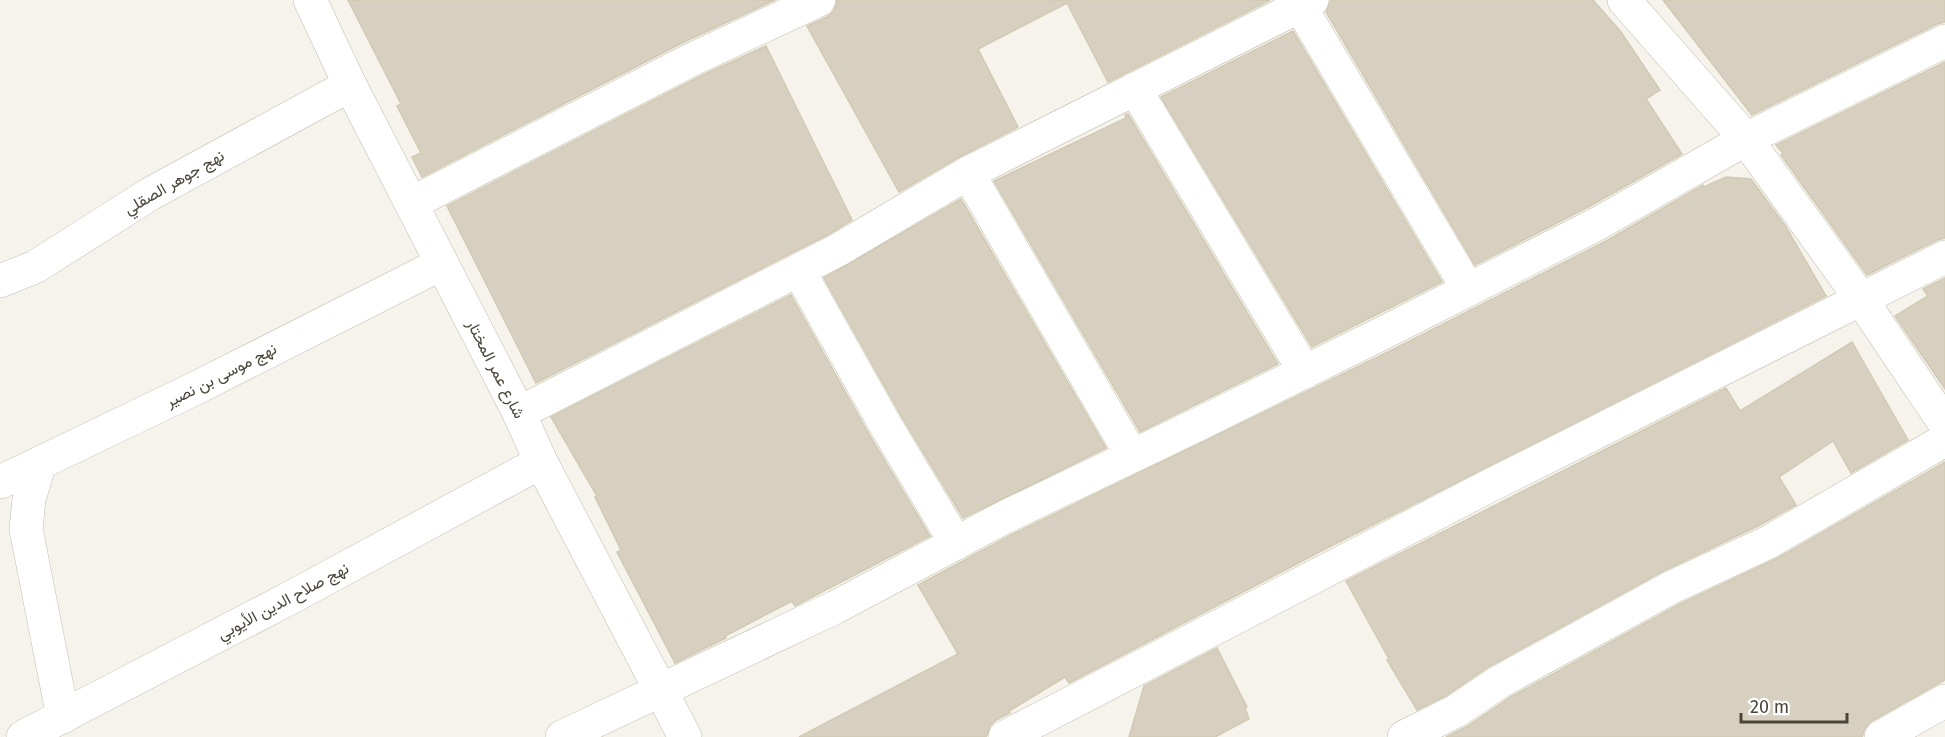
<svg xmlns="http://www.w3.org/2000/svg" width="1945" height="737" viewBox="0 0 1945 737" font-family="'Fira Sans',Vazirmatn,sans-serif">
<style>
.building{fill:#d7d0c0;stroke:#d2c9b3;stroke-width:1.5}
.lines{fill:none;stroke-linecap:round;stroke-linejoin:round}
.minor-casing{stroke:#c1bcad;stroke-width:34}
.minor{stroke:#fff;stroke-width:33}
.labels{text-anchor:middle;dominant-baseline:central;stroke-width:4.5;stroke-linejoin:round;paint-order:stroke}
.street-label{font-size:16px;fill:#4a4538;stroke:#fff}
</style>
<rect width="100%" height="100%" fill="#f5f3eb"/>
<g class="building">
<path d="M348,0H775L684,42L422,177L412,157L421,153L397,106L401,104Z"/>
<path d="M837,0H1270L1108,82L1067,3L978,49L1018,127L959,157L899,192L807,26L827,17L834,11Z"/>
<path d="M1331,0H1593L1621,32L1660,90L1646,99L1682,154L1590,206L1475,265L1326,12Z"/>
<path d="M1663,0H1945V22L1937,24L1752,115Z"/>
<path d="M1293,31L1442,282L1312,347L1161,97Z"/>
<path d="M766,46L852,220L829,234L536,383L447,206L701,76Z"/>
<path d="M1945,62V238L1937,240L1867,275L1781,155L1783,153L1776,145Z"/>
<path d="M1128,114L1278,364L1140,432L994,181L1126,118L1125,115Z"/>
<path d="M1726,177L1751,179L1786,227L1826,296L1327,548L1069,683L1065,677L1009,711L1010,713L996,720L990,726L986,737H799L958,654L918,585L1013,534L1392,350L1608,240L1703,185L1704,187Z"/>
<path d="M961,199L1106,448L963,518L902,417L824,278Z"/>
<path d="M1945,278V389L1895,316L1928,296L1923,289Z"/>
<path d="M791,295L870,436L930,536L795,606L792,601L725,636L726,638L675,663L617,552L621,550L595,497L597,496L551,417Z"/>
<path d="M1852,342L1908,440L1851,473L1833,441L1779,477L1796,505L1760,525L1663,571L1490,666L1447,695L1417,710L1387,660L1389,659L1346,581L1726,388L1740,411Z"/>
<path d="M1945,462V680L1872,721L1865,728L1862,737H1446L1466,727L1509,698L1680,604L1778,558Z"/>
<path d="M1217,648L1247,707L1245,708L1249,719L1215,737H1129L1144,686Z"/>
</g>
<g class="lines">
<g class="minor-casing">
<g id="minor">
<path d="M310,0L350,85L519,413L541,462L685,737"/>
<path d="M1624,0L1746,139L1861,299L1945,424"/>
<path d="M1300,6L1468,289"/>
<path d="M1135,89L1305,372"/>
<path d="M968,173L1132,456"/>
<path d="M412,203L693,59L819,0"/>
<path d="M799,271L886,426L956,543"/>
<path d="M0,281L35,267L150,194L350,85"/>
<path d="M519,413L838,250L968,173L1312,0"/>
<path d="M40,463L29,499L26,529L63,717"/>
<path d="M0,482L196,388L441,264"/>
<path d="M23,737L290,598L541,462"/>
<path d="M562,737L836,607L1005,517L1201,423L1383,333L1599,223L1746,139L1945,41"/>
<path d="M1005,737L1491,485L1945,257"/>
<path d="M1404,737L1456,711L1499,682L1672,587L1769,542L1945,440"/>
<path d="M1881,737L1945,701"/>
</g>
</g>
<use href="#minor" class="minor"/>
</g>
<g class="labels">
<g class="street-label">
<text transform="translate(174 182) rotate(-30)">نهج جوهر الصقلي</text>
<text transform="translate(496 369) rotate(63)">شارع عمر المختار</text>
<text transform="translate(221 375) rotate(-27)">نهج موسى بن نصير</text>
<text transform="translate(283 601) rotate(-28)">نهج صلاح الدين الأيوبي</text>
</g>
</g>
<path d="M1741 713v9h106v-9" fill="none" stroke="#4a4538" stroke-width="3"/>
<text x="1750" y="713" font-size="18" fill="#4a4538" stroke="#ffffff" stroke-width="4.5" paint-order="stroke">20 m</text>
</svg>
